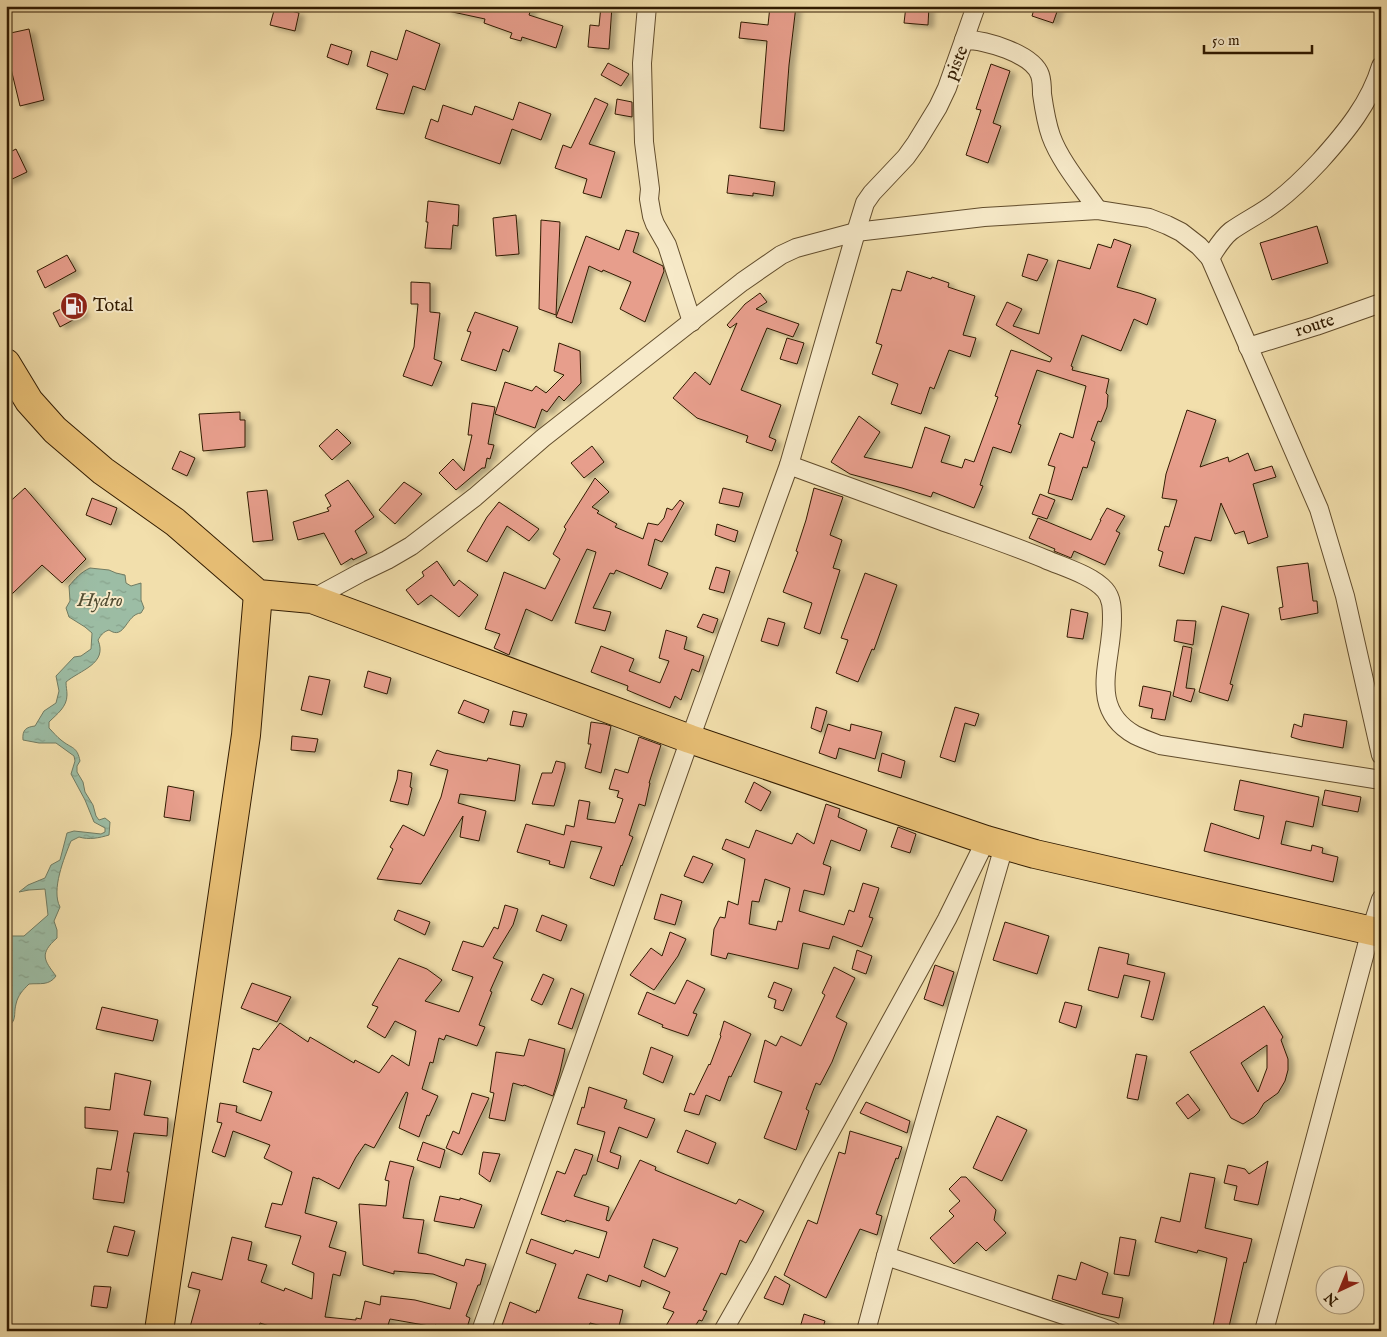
<svg xmlns="http://www.w3.org/2000/svg" width="1387" height="1337" viewBox="0 0 1387 1337" font-family="'IM FELL English',serif">
<style>
.water{fill:url(#water-ripples);stroke:#717c63}
.building{fill:#e79e8c;stroke:#311b01;fill-rule:evenodd;filter:url(#shadow)}
.lines{fill:none;stroke-linecap:round;stroke-linejoin:round}
.street-casing{stroke:#614c2c;stroke-width:20}
.highway-casing{stroke:#311b01;stroke-width:30}
.street{stroke:#f7eac9;stroke-width:18}
.highway{stroke:#e9c076;stroke-width:28}
.labels{text-anchor:middle;dominant-baseline:central;stroke-width:4;stroke-linejoin:round;paint-order:stroke}
.street-label{font-size:18px;fill:#311b01;stroke:#f7eac9}
.poi-label{font-size:18px;fill:#311b01;stroke:#f7eac9;text-anchor:start}
.water-label{font-size:19px;font-style:italic;fill:#514c32;stroke:#f7eac9}
</style>
<defs>
<pattern id="water-ripples" width="26" height="14" patternUnits="userSpaceOnUse" patternTransform="scale(1.25)"><rect width="26" height="14" fill="#9cbda5"/><path d="M2 4q2-2 4 0t4 0M15 11q2-2 4 0t4 0" fill="none" stroke="#87a28c"/></pattern>
<filter id="shadow"><feDropShadow dx="5.5" dy="3" stdDeviation="2.5" flood-color="#0004"/></filter>
</defs>
<rect width="100%" height="100%" fill="#f2dfac"/>
<filter id="stains"><feTurbulence type="fractalNoise" baseFrequency=".004" numOctaves="4"/><feColorMatrix values="0 0 0 0 .2 0 0 0 0 .09 0 0 0 0 .02 0 0 0 .5 -.17"/></filter>
<radialGradient id="worn" r=".72"><stop offset=".6" stop-color="#630" stop-opacity="0"/><stop offset="1" stop-color="#630" stop-opacity=".3"/></radialGradient>
<path class="water" d="M90,568L109,570L116,573L125,575L126,583L131,586L141,583V600L144,608L141,613C126,614 125,641 109,630C103,632 101,635 98,640C108,664 80,670 66,682C66,687 67,690 67,695C67,707 57,714 49,722V728C53,732 57,737 61,740C72,749 77,746 80,761L77,766V772L83,782L85,792L93,805L96,816L99,820L105,818L110,822L109,835C99,838 89,840 79,837L71,841C64,858 51,890 60,907L54,921L57,930V938C39,954 44,960 56,976C49,986 40,983 29,984C23,990 18,995 16,1004C13,1016 18,1019 6,1029V936H24L48,915L45,889L29,890L19,892L28,885L45,878L51,865L60,860L67,833L74,831L101,834L105,832V828L94,822L85,800L71,774L75,761L74,756L56,743H39L23,740C22,730 26,727 35,726L44,711L56,703L59,691L56,676L74,657L81,656L91,649L92,633L85,627L69,617L66,608L70,601L69,586C75,579 81,572 90,568Z"/>
<g class="building">
<path d="M448,6H532L529,15L563,26L556,48L522,37L521,41L510,38L512,33L484,23L485,19L448,11Z"/>
<path d="M601,6H612L609,49L588,47L590,25L599,26Z"/>
<path d="M770,6H796L789,65L784,131L760,128L767,41L739,38L741,22L768,25Z"/>
<path d="M906,6H929L928,25L904,23Z"/>
<path d="M1035,6H1059L1053,23L1032,16Z"/>
<path d="M275,7L299,13L295,31L270,25Z"/>
<path d="M29,29L44,100L20,106L6,48V34Z"/>
<path d="M406,30L440,44L425,90L413,86L404,114L376,109L388,74L367,66L371,51L397,60Z"/>
<path d="M331,44L352,51L348,65L327,57Z"/>
<path d="M608,63L629,74L621,86L601,75Z"/>
<path d="M991,64L1010,71L993,123L1001,126L988,163L966,155L981,110L976,109Z"/>
<path d="M595,98L608,104L589,144L615,152L601,198L583,193L587,179L555,168L563,145L571,148Z"/>
<path d="M617,99L632,102V117L615,114Z"/>
<path d="M519,102L551,114L541,140L512,129L500,164L425,138L431,119L438,122L443,105L472,115L475,106L513,120Z"/>
<path d="M16,149L27,172L6,182V154Z"/>
<path d="M729,175L775,182L773,196L753,193V196L727,193Z"/>
<path d="M428,201L459,205L458,226L453,225L451,249L425,248L428,222H426Z"/>
<path d="M516,215L519,254L496,256L493,218Z"/>
<path d="M541,220L560,222L556,315L539,309Z"/>
<path d="M1317,226L1328,263L1272,280L1260,243Z"/>
<path d="M626,230L639,233L633,252L663,266L664,271L645,322L620,309L631,282L603,270L602,272L589,266L572,323L556,317L586,236L619,250Z"/>
<path d="M1114,239L1131,245L1117,287L1139,293L1156,299L1147,325L1134,319L1121,351L1082,335L1071,366L1073,367L1072,370L1109,379L1106,393L1108,395L1107,407L1101,422L1098,421L1091,440L1095,442L1087,468L1083,467L1072,500L1048,493L1055,467L1048,465L1060,433L1073,438L1086,386L1037,370L1018,424L1021,425L1011,453L993,447L980,485L983,486L974,508L933,492L931,497L902,488L850,474L831,462L859,416L880,432L864,457L912,468L925,427L950,436L941,462L962,468L965,459L974,462L998,397L995,396L1011,350L1050,362L1052,358L996,325L1007,302L1022,309L1013,326L1039,334L1058,260L1090,269L1098,244L1111,248Z"/>
<path d="M1028,254L1048,260L1037,281L1022,276Z"/>
<path d="M67,255L76,271L45,288L37,271Z"/>
<path d="M907,271L931,279L932,277L949,283L948,287L975,296L963,335L976,338L970,357L949,350L934,389L930,387L921,414L891,404L898,384L872,374L882,345L876,343L892,289L901,291Z"/>
<path d="M411,282L430,283V312L440,313L434,359L442,362L432,386L403,376L414,347L418,304H411Z"/>
<path d="M760,293L767,302L756,309L799,324L793,337L767,328L741,390L781,405L769,437L776,440L772,451L746,442L748,436L697,418L673,398L695,372L710,385L737,323L730,328L727,325L745,304Z"/>
<path d="M77,301L84,314L60,327L53,313Z"/>
<path d="M475,312L518,327L509,352L503,349L496,371L461,360L471,332L467,331Z"/>
<path d="M787,338L804,343L797,364L780,359Z"/>
<path d="M559,343L580,351L581,383L564,401L559,396L547,412L542,409L535,428L495,414L505,382L532,391L536,386L546,393L564,375L554,371Z"/>
<path d="M472,403L495,407L488,444L494,445L490,459L487,458L485,468H482L456,490L439,473L453,459L464,471L472,435H468Z"/>
<path d="M1187,410L1216,420L1200,467L1228,457L1229,462L1248,453L1255,471L1272,466L1276,477L1253,484L1268,537L1248,544L1244,531L1235,534L1221,503L1211,541L1195,537L1184,574L1159,566L1163,552L1158,550L1165,526L1169,527L1177,500L1162,498L1166,474Z"/>
<path d="M240,412V420H245V447L203,451L199,414Z"/>
<path d="M337,429L351,443L332,460L319,446Z"/>
<path d="M592,446L604,462L584,478L571,463Z"/>
<path d="M180,451L195,458L187,476L172,469Z"/>
<path d="M595,478L609,492L592,507L599,511L597,513L617,524L615,527L643,539L648,523L658,525L664,518L667,508L672,510L680,500L684,503L662,542L655,539L648,565L668,573L661,589L616,570L614,574L610,573L593,608L611,612L605,631L575,623L596,552L587,549L552,621L526,609L509,655L494,648L500,634L485,629L504,572L545,589L560,559L553,554L566,529L564,527Z"/>
<path d="M348,480L374,517L355,531L367,553L353,560L352,558L341,565L324,533L298,540L293,522L329,511L327,508L331,506L325,495Z"/>
<path d="M404,482L422,494L395,524L379,510Z"/>
<path d="M25,488L86,559L62,583L42,565L12,594L6,588V505Z"/>
<path d="M723,488L743,493L739,507L719,503Z"/>
<path d="M814,488L843,497L830,535L842,540L833,568L840,570L820,634L804,628L812,603L783,592L798,552L796,551L806,520Z"/>
<path d="M267,490L273,540L253,542L247,492Z"/>
<path d="M1040,494L1055,500L1047,519L1032,514Z"/>
<path d="M92,498L117,508L111,525L86,515Z"/>
<path d="M499,502L539,529L529,541L507,526L487,562L467,551L487,517Z"/>
<path d="M1107,508L1125,516L1116,531L1120,533L1105,565L1074,551L1071,558L1054,551L1055,549L1029,538L1038,518L1091,540L1101,520H1100Z"/>
<path d="M717,524L738,531L735,542L715,535Z"/>
<path d="M437,561L454,586L459,580L478,595L459,617L431,595L418,605L406,590L424,576L422,572Z"/>
<path d="M1308,563L1313,601H1317L1318,613L1281,620L1279,608L1283,607L1277,567Z"/>
<path d="M716,567L730,571L724,593L709,589Z"/>
<path d="M865,573L897,585L874,650L872,649L858,682L836,673L848,640L841,638Z"/>
<path d="M1222,606L1249,614L1230,684L1233,685L1228,701L1199,692Z"/>
<path d="M1071,609L1088,613L1083,639L1067,637Z"/>
<path d="M703,614L718,619L713,633L697,627Z"/>
<path d="M768,618L785,623L778,646L761,641Z"/>
<path d="M1177,620L1196,621L1193,645L1174,641Z"/>
<path d="M666,630L687,637L684,649L704,656L699,672L692,669L681,700L675,696L670,708L627,690L628,686L591,672L601,646L634,659L629,671L660,683L669,661L659,658Z"/>
<path d="M1183,646L1192,648L1186,688L1195,689L1191,702L1173,696Z"/>
<path d="M368,671L391,678L387,694L364,687Z"/>
<path d="M309,676L330,680L322,715L301,710Z"/>
<path d="M1143,686L1171,692L1165,720L1151,718L1153,709L1139,706Z"/>
<path d="M464,700L489,710L484,723L458,713Z"/>
<path d="M816,707L827,711L821,732L811,728Z"/>
<path d="M955,707L979,714L975,726L965,723L955,762L940,757Z"/>
<path d="M513,711L527,714L523,727L510,725Z"/>
<path d="M1304,714L1347,721L1343,748L1301,740L1291,737L1294,724L1302,727Z"/>
<path d="M591,722L605,724L611,726L601,773L585,768L591,744H588Z"/>
<path d="M828,724L850,731L851,724L882,732L875,759L839,748L836,759L819,753Z"/>
<path d="M292,736L318,739L315,752L291,750Z"/>
<path d="M639,737L661,745L649,783H650L645,806L639,804L629,835L633,837L622,866L621,865L614,886L590,878L602,847L571,841L564,868L549,864L550,861L517,852L526,824L564,835L566,825L574,827L579,800L590,802L587,819L615,823L623,799L617,797L619,791L609,789L615,769L628,773Z"/>
<path d="M437,750L444,753L487,761L488,758L520,765L515,801L460,794L458,803L486,811L479,841L460,837L463,816L421,884L377,879L393,849L390,847L403,825L424,836L441,797L448,770L430,765Z"/>
<path d="M882,753L905,761L901,778L878,771Z"/>
<path d="M556,761L565,763V768L554,806L532,804L542,773H552Z"/>
<path d="M398,770L412,773L410,787L412,788L408,805L390,801L397,779Z"/>
<path d="M1240,780L1319,797L1313,827L1286,821L1281,844L1311,851L1312,845L1323,848L1322,853L1338,857L1333,882L1204,851L1211,823L1259,839L1264,816L1234,810Z"/>
<path d="M754,782L771,792L761,811L745,802Z"/>
<path d="M168,786L194,791L190,821L164,817Z"/>
<path d="M1325,790L1361,797L1358,812L1322,805Z"/>
<path d="M826,804L840,809L838,817L867,830L860,851L831,840L823,864L831,867L824,895L804,890L799,911L844,925L849,910L854,912L863,883L879,888L869,917L873,918L862,947L833,936L829,949L803,943L798,969L728,953L726,959L711,955L714,929L720,917L725,918L728,901L738,905L745,859L722,849L726,839L749,848L756,830L792,844L797,833L814,844ZM765,879L790,888L782,922L778,921L776,930L749,924L752,901L759,902Z"/>
<path d="M898,827L916,834L910,853L891,847Z"/>
<path d="M693,856L713,864L703,883L684,876Z"/>
<path d="M661,894L682,901L675,925L654,919Z"/>
<path d="M505,905L518,909L513,925L493,958L503,962L490,991L492,992L479,1025L485,1027L477,1046L446,1035L444,1040L439,1038L433,1063L430,1062L422,1089L438,1096L429,1116L427,1115L419,1137L399,1128L408,1093L406,1092L374,1148L365,1144L356,1157L339,1189L318,1178V1179L313,1177L305,1213L337,1222L329,1247L346,1252L340,1276L333,1274L325,1317L356,1320V1318L361,1319L365,1301L380,1305L381,1296L415,1300L450,1309L457,1283L433,1274L394,1271V1274L363,1265L359,1204L386,1206L389,1181L385,1180L390,1161L414,1167L410,1180L403,1218L424,1220L418,1253L426,1254L464,1266L466,1259L486,1264L480,1285H478L466,1316L470,1318L466,1331H447L435,1325V1327L390,1319L386,1331H285L260,1323L258,1331H189L200,1290L188,1287L192,1272L222,1280L232,1237L252,1242L248,1260L267,1265L261,1282L284,1291L285,1288L312,1299L314,1273L292,1264L301,1236L265,1227L272,1203L282,1205L292,1172L264,1158L270,1145L233,1131L225,1157L212,1152L222,1123L217,1122L220,1103L237,1106L236,1112L261,1121L272,1092L243,1082L253,1048L259,1050L280,1023L308,1042L310,1037L354,1063L355,1060L379,1073L392,1055L409,1066L416,1031L395,1021L385,1038L367,1027L378,1007L372,1005L399,958L427,969L442,980L425,1001L459,1012L473,977L452,970L463,941L483,947L494,927L498,929Z"/>
<path d="M398,910L430,922L425,935L394,920Z"/>
<path d="M542,915L567,925L561,941L536,931Z"/>
<path d="M1005,922L1049,936L1037,974L993,960Z"/>
<path d="M670,932L686,939L678,956L654,990L630,975L651,948L662,956Z"/>
<path d="M1099,947L1129,954L1127,964L1165,973L1153,1020L1141,1017L1150,981L1124,975L1118,998L1088,990Z"/>
<path d="M857,950L872,956L866,974L852,969Z"/>
<path d="M935,965L954,972L943,1006L924,999Z"/>
<path d="M834,967L855,978L836,1017L847,1023L832,1062L820,1085L816,1083L806,1109L809,1111L796,1150L764,1138L782,1092L754,1082L765,1040L776,1046L781,1036L801,1046L825,995L822,993Z"/>
<path d="M543,974L554,979L542,1005L531,1000Z"/>
<path d="M687,980L705,989L693,1013L697,1014L688,1036L662,1027L663,1025L638,1014L647,992L675,1004Z"/>
<path d="M774,982L792,989L783,1011L774,1008L776,1000L768,997Z"/>
<path d="M252,983L291,997L277,1022L241,1008Z"/>
<path d="M571,988L584,994L572,1029L558,1024Z"/>
<path d="M1065,1002L1082,1006L1076,1028L1059,1022Z"/>
<path d="M1264,1006L1283,1037L1281,1040L1288,1059V1070L1285,1081L1278,1093L1264,1103L1258,1113L1254,1117L1243,1124L1231,1118L1190,1052ZM1267,1045V1068L1258,1092L1241,1063Z"/>
<path d="M102,1007L158,1020L153,1041L96,1029Z"/>
<path d="M724,1021L751,1034L731,1077L729,1076L720,1101L706,1095L699,1115L684,1111L690,1093L694,1095L709,1064L710,1065L721,1036L720,1035Z"/>
<path d="M529,1039L565,1049L560,1072L553,1096L524,1085L523,1086L513,1083L505,1121L489,1118L494,1093L490,1092L496,1052L524,1056Z"/>
<path d="M651,1047L673,1056L663,1083L643,1074Z"/>
<path d="M1136,1054L1147,1056L1138,1100L1127,1098Z"/>
<path d="M115,1073L151,1081L144,1115L168,1118L167,1136L134,1133L127,1172H129L124,1203L93,1199L97,1168L111,1170L118,1131L85,1128V1107L110,1110Z"/>
<path d="M589,1087L627,1100L624,1108L655,1119L647,1138L619,1127L610,1152L621,1156L618,1169L597,1161L605,1132L577,1124L582,1107L584,1108Z"/>
<path d="M472,1093L489,1098L462,1155L446,1148L453,1131L459,1134Z"/>
<path d="M1188,1094L1200,1110L1188,1119L1176,1103Z"/>
<path d="M866,1102L910,1121L907,1133L860,1113Z"/>
<path d="M997,1116L1027,1130L1002,1181L973,1168Z"/>
<path d="M686,1130L716,1143L708,1164L677,1152Z"/>
<path d="M850,1131L902,1147L898,1159L896,1158L876,1214L882,1216L877,1235L860,1229L826,1298L784,1275L808,1220L817,1224L839,1152L845,1154Z"/>
<path d="M423,1142L445,1150L440,1168L417,1160Z"/>
<path d="M575,1149L593,1155L586,1175H583L574,1196L609,1207L606,1220L609,1221L640,1160L656,1167L655,1170L736,1204L739,1199L764,1211L746,1243L740,1240L726,1275L721,1273L703,1310L707,1311L702,1321L699,1320L692,1331H663L674,1312L663,1308L670,1292L642,1280L640,1287L609,1275L607,1282L587,1274L578,1298L623,1310L618,1330L590,1323L587,1331H500L510,1302L536,1313L537,1310L539,1311L556,1264L526,1253L531,1239L573,1254L575,1250L599,1258L607,1232L566,1220L565,1222L541,1214L557,1171L565,1174ZM653,1239L678,1248L665,1277L644,1267Z"/>
<path d="M483,1152L500,1154L490,1182L479,1174Z"/>
<path d="M1268,1161L1258,1205L1234,1200L1237,1186L1224,1183L1228,1165L1245,1169L1249,1174Z"/>
<path d="M1190,1173L1215,1178L1205,1228L1252,1239L1246,1263L1244,1262L1228,1331H1212L1227,1258L1198,1250L1197,1253L1155,1242L1161,1217L1180,1222Z"/>
<path d="M961,1177H966L996,1210L994,1220L1006,1233L986,1251L977,1242L954,1264L930,1238L954,1216L949,1211L960,1201L949,1189Z"/>
<path d="M440,1196L460,1200V1198L482,1205L474,1228L434,1221Z"/>
<path d="M114,1226L135,1231L128,1256L107,1252Z"/>
<path d="M1120,1237L1136,1240L1129,1276L1114,1274Z"/>
<path d="M1081,1262L1108,1273L1102,1294L1123,1298L1119,1318L1100,1314L1052,1299L1058,1275L1076,1280Z"/>
<path d="M775,1276L790,1285L783,1305L764,1298Z"/>
<path d="M94,1286L111,1287L107,1308L91,1306Z"/>
<path d="M804,1314L825,1321L822,1331H799Z"/>
</g>
<g class="lines">
<g class="street-casing">
<g id="street">
<path d="M647,6L642,63L644,142L650,189L649,199L652,216L655,224L667,245L692,322"/>
<path d="M964,40L976,6"/>
<path d="M1210,258C1216,249 1222,238 1231,231C1245,221 1262,213 1276,202C1292,190 1306,176 1320,161C1346,132 1370,103 1381,66"/>
<path d="M1248,347L1316,326L1381,303"/>
<path d="M789,465C840,484 891,502 942,521C976,533 1011,545 1045,559C1063,567 1092,575 1105,590C1112,598 1112,609 1112,619C1112,662 1087,708 1135,735C1143,739 1152,742 1160,745L1381,780"/>
<path d="M312,599L360,573L387,560L411,546L475,497L543,438L742,282L781,255L796,248L856,232L984,217L1098,210L1149,218L1167,225L1181,232L1199,246L1210,258L1319,509L1345,596L1381,755"/>
<path d="M886,1256L1112,1331"/>
<path d="M481,1331L690,739L789,465L856,232L865,203L872,193L906,157L916,143L938,107L947,88L964,40C984,39 1033,54 1040,75C1042,81 1042,88 1042,94C1044,108 1046,122 1051,136C1060,161 1082,187 1098,210"/>
<path d="M723,1331L760,1266L813,1163L947,919L986,840"/>
<path d="M866,1331L886,1256L1004,846"/>
<path d="M1264,1331L1371,930L1381,899"/>
</g>
</g>
<g class="highway-casing">
<g id="highway">
<path d="M6,363L29,401L55,430L103,471L175,522L258,594L312,599L690,739L986,840L1035,854L1381,933"/>
<path d="M159,1331L246,735L258,594"/>
</g>
</g>
<use href="#street" class="street"/>
<use href="#highway" class="highway"/>
</g>
<defs>
<g id="fuel-disc" transform="scale(1.4375)"><circle r="9.5" fill="#8f2418" stroke="#f7eac9"/><path d="M-5.5-6h7V0h2V4h1.3V-2.5L3-4.5l.8-.8L6-3V5H2.5V1h-1V6h-7ZM-4.2-4.7v3.2H.2V-4.7Z" fill="#fff"/></g>
</defs>
<g fill-rule="evenodd">
<use href="#fuel-disc" x="74" y="306"/>
</g>
<g class="labels">
<g class="street-label">
<text transform="translate(957 63) rotate(-67)">piste</text>
<text transform="translate(1315 326) rotate(-18)">route</text>
</g>
<g class="poi-label">
<text x="93" y="306">Total</text>
</g>
<g class="water-label">
<text x="100" y="601">Hydro</text>
</g>
</g>
<rect width="1387" height="1337" fill="none" stroke="#f2dfac" stroke-width="25"/>
<rect x="8" y="8" width="1372" height="1322" fill="none" stroke="#311b01" stroke-width="2.5"/>
<rect x="12" y="12" width="1362" height="1312" fill="none" stroke="#311b01"/>
<g transform="translate(1340 1290) rotate(224)"><circle r="24" fill="#f7eac9" stroke="#a89779"/>
<path d="M0-4L9 19L0 12L-9 19Z" fill="#8f2418"/>
<text y="-8" font-size="14" font-weight="bold" text-anchor="middle" fill="#311b01">N</text>
</g>
<path d="M1204 45v8h108v-8" fill="none" stroke="#311b01" stroke-width="2.5"/>
<text x="1212" y="45" font-size="15" fill="#311b01" stroke="#f7eac9" stroke-width="4" paint-order="stroke">50 m</text>
<rect width="100%" height="100%" filter="url(#stains)"/>
<rect width="100%" height="100%" fill="url(#worn)"/>
</svg>
